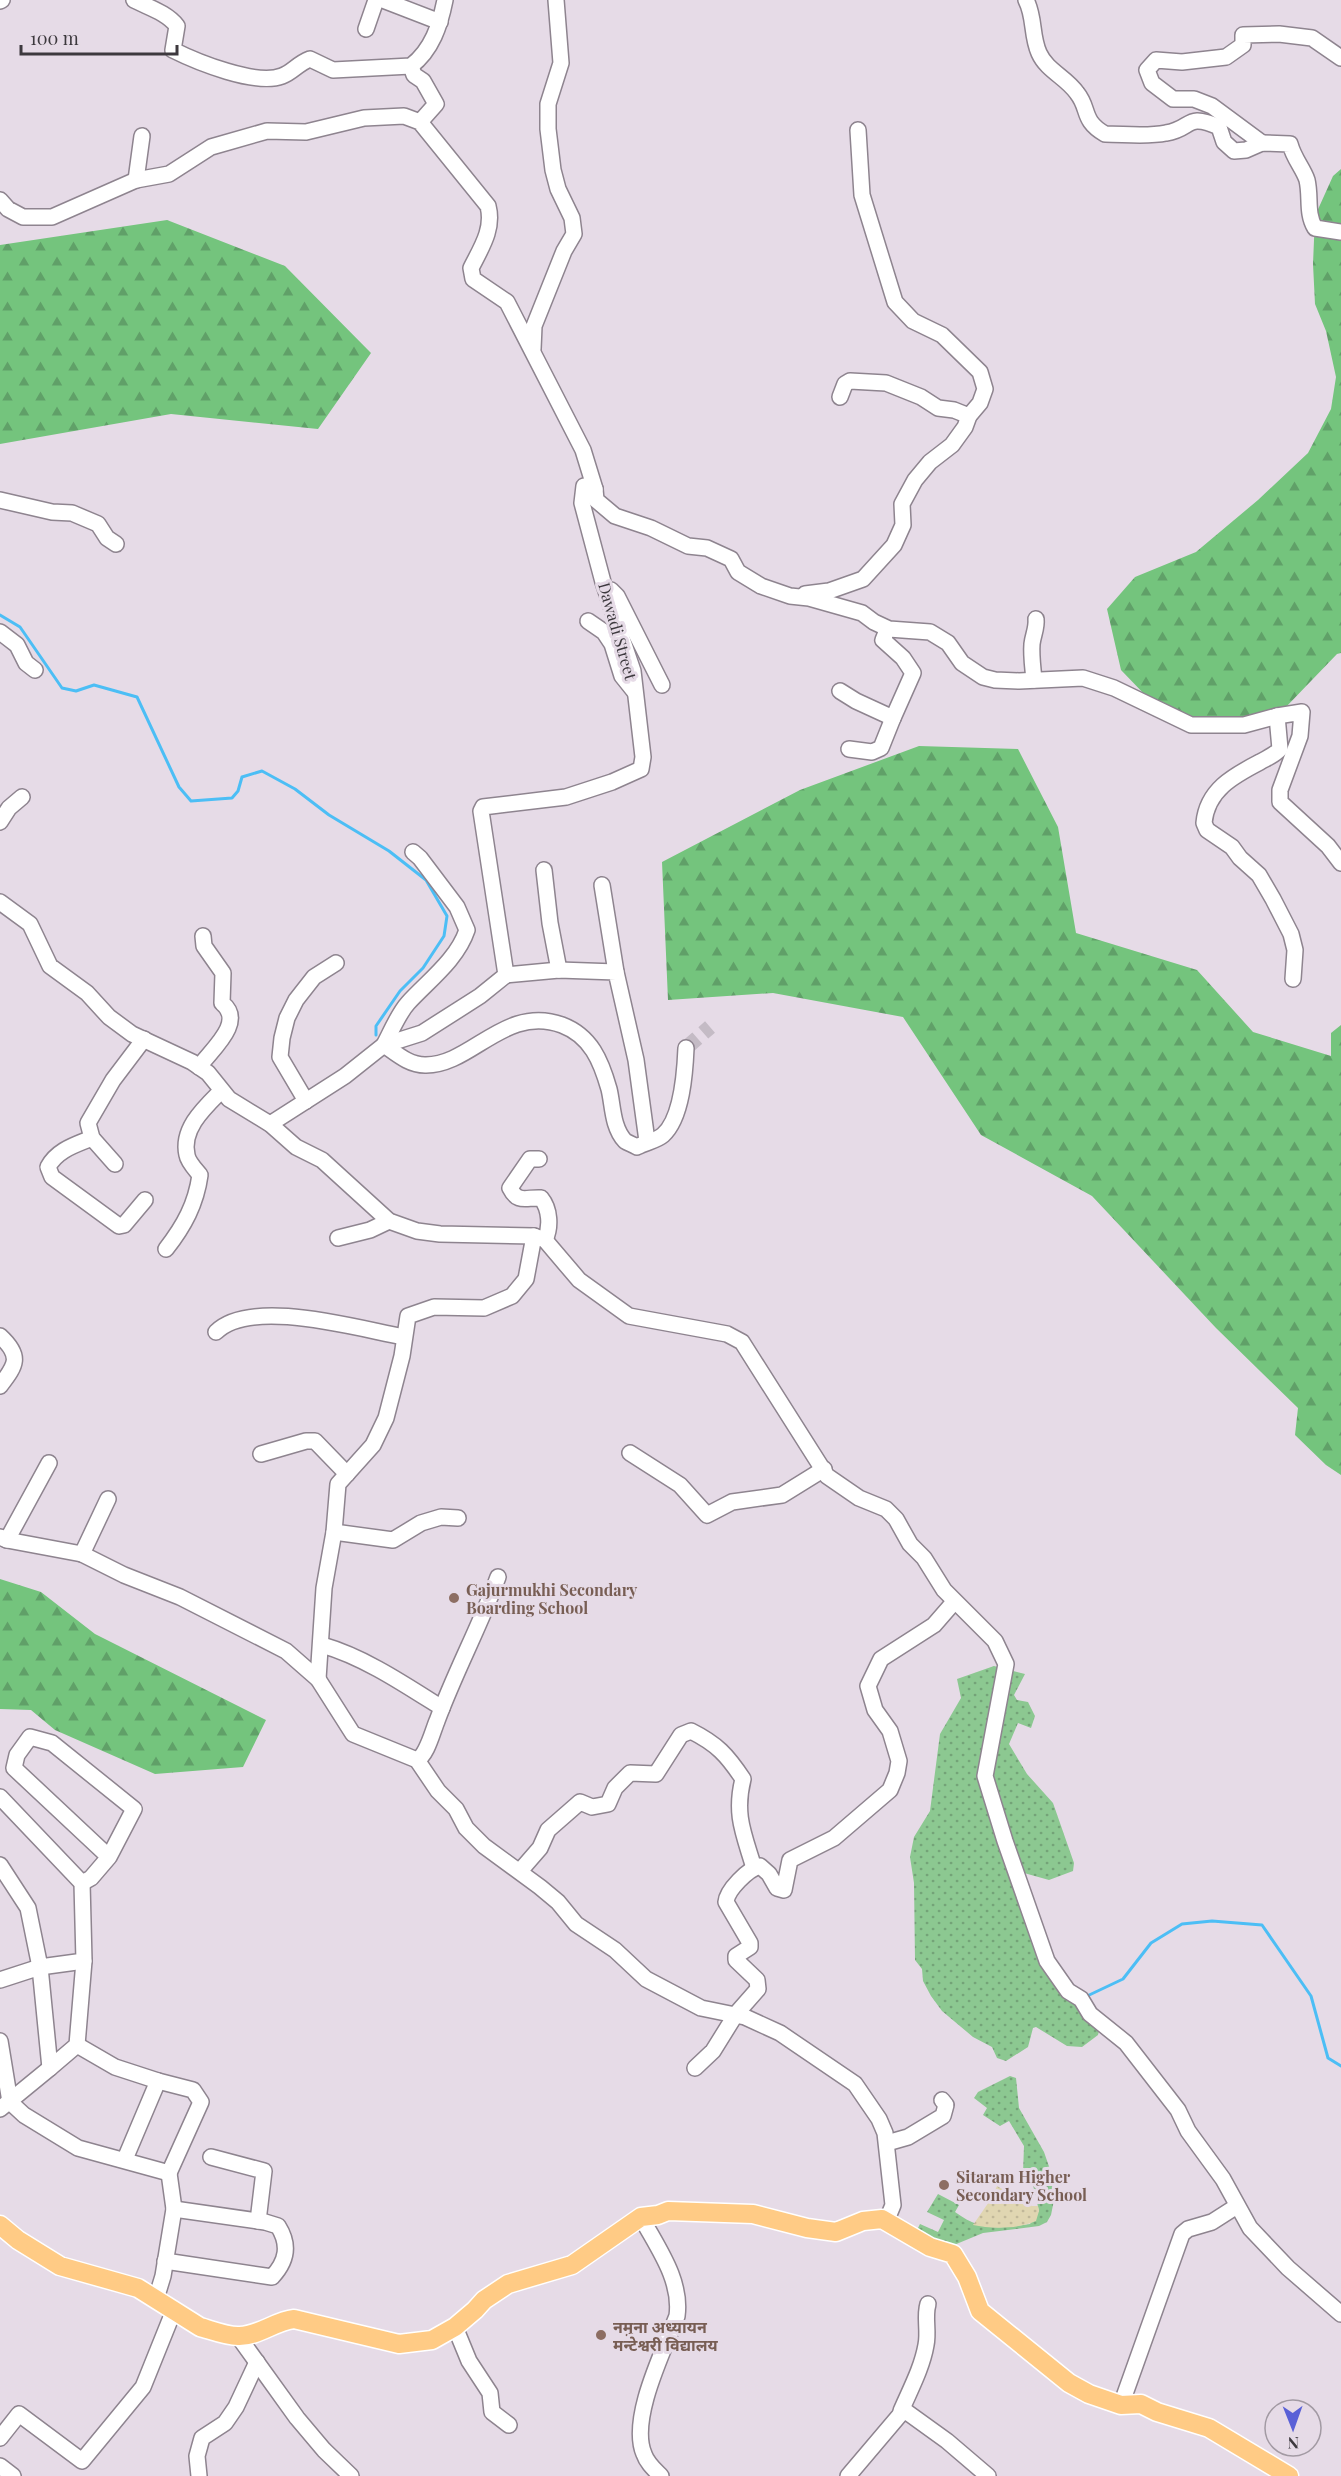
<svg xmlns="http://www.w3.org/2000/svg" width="1341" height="2476" viewBox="0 0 1341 2476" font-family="'Playfair Display','Noto Sans Devanagari',serif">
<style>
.grass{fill:url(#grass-dots)}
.forest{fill:url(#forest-firs)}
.sand{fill:url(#sand-dots)}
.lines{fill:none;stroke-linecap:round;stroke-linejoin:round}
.stream{stroke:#4cbef5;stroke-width:3}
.minor-tunnel{stroke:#c4bbc5;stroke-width:15;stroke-dasharray:15 8;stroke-linecap:butt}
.minor-casing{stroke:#8e848f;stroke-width:18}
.major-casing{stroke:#fff;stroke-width:21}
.minor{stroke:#fff;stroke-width:15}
.major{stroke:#ffcb85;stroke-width:18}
.education-dot{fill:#8d6e63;stroke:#e6dbe7;stroke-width:2}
.labels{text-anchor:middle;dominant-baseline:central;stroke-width:6;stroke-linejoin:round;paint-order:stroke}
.street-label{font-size:16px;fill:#3d393e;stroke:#e6dbe7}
.education-label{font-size:16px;font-weight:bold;fill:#785e54;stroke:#e6dbe7;text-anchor:start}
</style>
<defs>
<pattern id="grass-dots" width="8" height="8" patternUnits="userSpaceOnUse" patternTransform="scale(1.5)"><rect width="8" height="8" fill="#8cc891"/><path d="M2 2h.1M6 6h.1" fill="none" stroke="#74a378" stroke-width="1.8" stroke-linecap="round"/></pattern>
<pattern id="forest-firs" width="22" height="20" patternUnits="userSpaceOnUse" patternTransform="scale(1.5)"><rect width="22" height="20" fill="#74c47d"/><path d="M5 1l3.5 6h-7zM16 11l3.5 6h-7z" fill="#60a068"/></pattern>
<pattern id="sand-dots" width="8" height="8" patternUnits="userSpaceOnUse" patternTransform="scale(1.5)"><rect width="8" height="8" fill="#e0d6b1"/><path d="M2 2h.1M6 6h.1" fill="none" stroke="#c1b899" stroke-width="1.8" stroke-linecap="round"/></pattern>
</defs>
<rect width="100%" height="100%" fill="#e6dbe7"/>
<g class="grass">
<path d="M994,1666L1025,1674L1014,1695L1017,1700L1028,1702L1035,1716L1031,1728L1018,1723L1009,1744L1027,1774L1053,1803L1074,1863L1073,1871L1049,1880L1024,1873L1003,1848L1073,2002L1100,2027L1098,2035L1082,2047L1067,2046L1036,2027L1033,2028L1028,2047L1006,2061L997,2058L992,2047L973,2037L942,2011L931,1996L923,1981L922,1969L915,1960L914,1883L910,1857L914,1837L930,1811L940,1734L961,1698L957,1679Z"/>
<path d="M1010,2076L1016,2078L1019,2108L1044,2152L1053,2178L1055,2195L1051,2215L1047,2222L1039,2226L983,2233L954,2245H945L916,2232L920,2224L938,2232L944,2220L927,2212L938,2194L959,2205L955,2212C983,2232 996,2228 1030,2224L1039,2211L1033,2185L1023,2173L1024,2146L1009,2121L1000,2126L983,2115L987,2108L974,2098L978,2092Z"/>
</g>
<g class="forest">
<path d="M1341,169V653L1337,654L1285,708L1250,721L1178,718L1147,697L1121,670L1107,609L1135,577L1196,552L1258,500L1308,453L1331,409L1336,377L1326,331L1315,304L1313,264L1315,216L1333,176Z"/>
<path d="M167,220L285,266L371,353L318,429L171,414L0,444V245Z"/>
<path d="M919,746L1018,749L1058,827L1076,933L1197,970L1253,1032L1331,1056V1033L1341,1025V1475L1326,1465L1295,1435L1298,1408L1216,1328L1092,1196L981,1135L903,1017L773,993L668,1000L662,862L800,790Z"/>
<path d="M0,1579L41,1592L95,1634L266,1720L243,1767L155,1774L55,1730L31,1710L0,1709Z"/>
</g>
<path class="sand" d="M997,2186L1032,2206H1038L1039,2211L1036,2221C1019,2229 991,2229 973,2225L991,2199Z"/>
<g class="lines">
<g class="stream">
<path d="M0,615L20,627L62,688L76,691L94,685L137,697L179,787L191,801L232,798L238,791L242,777L262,771L295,789L329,815L389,851L426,880L447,916L444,936L423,968L400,991L376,1026V1035"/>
<path d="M1085,1997L1123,1979L1151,1943L1182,1924L1212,1921L1262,1925L1311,1996L1328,2058L1341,2066"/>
</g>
<path class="minor-tunnel" d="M686,1048L710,1027"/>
<g class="minor-casing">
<g id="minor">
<path d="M134,0C150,8 167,13 177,26L173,50C197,62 256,86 282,76C293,72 297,64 310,59L333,70L411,66C432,50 440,25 445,0"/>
<path d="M383,0L440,22"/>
<path d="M1026,0C1035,17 1031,35 1039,53C1047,71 1066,77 1077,93C1090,109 1081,120 1105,134C1124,134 1147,137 1166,133C1193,129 1185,112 1219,127L1224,142L1234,151L1246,150L1262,143L1290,144C1294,159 1303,168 1307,180C1311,197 1306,213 1315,228L1341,232"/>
<path d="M0,1L2,0"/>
<path d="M366,29L376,0"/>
<path d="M411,66L414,75L423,81L436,104L420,122"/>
<path d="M1262,143L1212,106L1194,99H1173L1152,83L1147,70L1156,60L1182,62L1226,57L1243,45V35L1279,34L1312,38L1341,58"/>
<path d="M136,180L142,136"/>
<path d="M0,200L8,209L23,217H52L136,180L169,174L211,147L267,131L306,132L364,118L404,116L420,122L488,206C494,229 481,248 471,268L473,279L507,302L583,450L595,489L596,500L615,516L651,528L688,546L707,548L731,559L738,572L761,586L790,596L809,598L862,613L874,622L889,629L930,632L948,643L962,663L983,677L995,680L1019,681L1083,678L1114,688L1191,725H1244L1277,716L1302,712L1300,736L1280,790V802L1328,846L1341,863"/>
<path d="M533,349L534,326L564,251L574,234L572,218L558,189L553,170L548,129V104L561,63L556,0"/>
<path d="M840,397L845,384L850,381L886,383L921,397L938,408L954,410L969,416"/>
<path d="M0,500L52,512L72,513L98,524L107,538L116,544"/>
<path d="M611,590L617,596L662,685"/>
<path d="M805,594L829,591L863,579L894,545L903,525L902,504L915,480L930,462L952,445L965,427L969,416L980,403L985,389L980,372L942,335L913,321L895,302L862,195L858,130"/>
<path d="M588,621L604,632L612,644L622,676L634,691"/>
<path d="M0,632L17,645L26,663L35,670"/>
<path d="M1034,680C1033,668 1031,656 1032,644C1033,635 1037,628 1036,619"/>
<path d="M840,691L856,701L893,718L913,673L903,658L883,640L885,635"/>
<path d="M1277,716L1280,749C1275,755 1267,758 1260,762C1233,776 1207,790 1204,823L1207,830L1232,847L1240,858L1259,875L1273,899L1291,934L1295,950L1293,979"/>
<path d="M849,749L872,752L881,748L893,718"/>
<path d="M0,822L9,808L22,797"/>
<path d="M413,852L420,858L457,907L467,930C457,960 428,981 408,1003C398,1014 391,1032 384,1045C397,1054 409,1065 425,1065C471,1066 505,1004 562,1025C591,1036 601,1061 609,1089C613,1105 612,1127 625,1141C628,1143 634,1145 637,1147C646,1142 656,1141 663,1135C682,1118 685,1072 686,1048"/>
<path d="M544,870L550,923L559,970"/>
<path d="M602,885L616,972"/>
<path d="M0,902L30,924L50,966L87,993L109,1017L132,1034L192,1062L208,1073L229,1099L270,1124L296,1147L322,1160L389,1221L417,1231L440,1234L534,1236L545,1240L579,1280L629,1316L727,1334L742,1342L827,1476L859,1498L886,1509L896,1519L910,1544L924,1558L944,1590L995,1641L1006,1664L985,1776L1005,1841L1047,1961L1068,1991L1081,1999L1090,2014L1126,2043L1178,2110L1188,2131L1223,2179L1250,2228L1288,2268L1341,2314"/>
<path d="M506,975L559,970L616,972L636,1060L647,1141"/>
<path d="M199,1067C211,1050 246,1022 222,1003L223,973L204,946L203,936"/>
<path d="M306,1101L280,1057L282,1038L287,1018L296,1000L314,977L336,963"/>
<path d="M270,1124L345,1076L384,1045L422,1033L480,996L506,975L481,811L483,807L566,797L612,782L641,769L643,757L633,671L603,582L582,503L584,486L595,489"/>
<path d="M92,1138C75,1145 57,1150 48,1167L52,1177L119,1226L124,1225L145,1200"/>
<path d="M539,1159H530L510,1188C518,1204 526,1197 541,1198C550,1209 551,1227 545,1240"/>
<path d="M115,1164L92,1138L88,1123L113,1080L144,1039"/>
<path d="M338,1238L370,1230L389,1221"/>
<path d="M166,1249C184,1226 196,1204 200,1175C196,1170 188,1162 187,1155C181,1129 204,1108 221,1091"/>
<path d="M216,1332C251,1297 359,1329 404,1337"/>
<path d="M0,1336C23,1357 15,1366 0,1386"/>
<path d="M630,1453L680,1485L707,1515L732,1502L782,1495L824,1469"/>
<path d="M261,1454L306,1441H315L347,1474"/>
<path d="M334,1532L393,1540L421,1523L441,1517L458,1518"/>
<path d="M0,1537L7,1540L82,1554L124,1575L180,1597L286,1651L318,1679L353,1734L417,1760L438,1791L456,1809L466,1828L484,1846L540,1887L558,1902L576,1924L615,1950L646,1979L701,2008L745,2017L780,2033L855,2084L879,2119L885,2133L893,2205L886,2222"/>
<path d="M7,1540L49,1463"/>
<path d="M82,1554L108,1499"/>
<path d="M322,1645C364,1657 404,1684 442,1708"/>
<path d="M318,1679L324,1588L334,1532L338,1484L373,1445L386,1418L402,1356L408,1316L434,1307L484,1308L512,1296L526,1279L534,1236"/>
<path d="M417,1760C427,1755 432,1733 437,1721C455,1672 480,1626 498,1577"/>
<path d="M0,1797L82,1883L84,1961L40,1967L28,1908L0,1865"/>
<path d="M520,1871L540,1848L548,1830L580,1802L592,1807L608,1804L615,1788L630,1773L656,1774L681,1735L691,1731C717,1744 727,1755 743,1779C734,1815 744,1834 754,1868"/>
<path d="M82,1883L91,1878L109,1857L14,1768L17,1755L30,1737L52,1743L134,1809L109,1857"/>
<path d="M0,1980L40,1967L50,2068L77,2045L84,1961"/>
<path d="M0,2041L10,2102L24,2115L78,2148L169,2173L174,2209L163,2276L156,2299"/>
<path d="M77,2045L115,2067L158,2081L193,2090L201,2102L169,2173"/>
<path d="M695,2068L713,2051L736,2014L758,1989L757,1980L736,1960V1956L750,1947V1943L726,1902C727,1890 748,1869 760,1866L769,1874L777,1888L784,1890L790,1860L834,1838L890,1790L897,1773L899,1761L890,1731L875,1710L868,1686L881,1659L934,1625L954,1602"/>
<path d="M0,2109L50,2068"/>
<path d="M887,2143L908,2137L943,2116L946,2105L942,2100"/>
<path d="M211,2157L264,2171L258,2221"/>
<path d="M125,2159L158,2081"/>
<path d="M641,2217C657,2247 682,2280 677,2316C664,2350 629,2419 644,2454C647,2463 654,2469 661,2476"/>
<path d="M165,2261L272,2277C287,2261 290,2245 278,2226L265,2222L174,2209"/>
<path d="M455,2327L469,2361L490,2393L492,2412L509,2425"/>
<path d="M238,2336L297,2418L324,2450L351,2476"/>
<path d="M1121,2405L1182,2234L1188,2229L1212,2222L1237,2206"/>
<path d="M901,2411C910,2390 922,2368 926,2345C929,2331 924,2317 928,2304"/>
<path d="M0,2438L19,2414L82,2461L143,2387L174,2310"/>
<path d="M0,2466L13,2476"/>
<path d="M199,2476L197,2456L202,2438L225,2423L236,2407L257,2362"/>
<path d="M848,2476L904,2410L947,2441L988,2476"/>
</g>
</g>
<g class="major-casing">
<path id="major" d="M0,2225L18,2240L60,2266L138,2288L200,2327C211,2330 226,2336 238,2336C257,2337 275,2321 294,2319L399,2344L432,2340L455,2327L475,2310L484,2300L508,2284L572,2265L641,2217L658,2215L668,2211L753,2214L807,2228L836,2232L863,2221L882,2219L930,2247L953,2254L967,2277L980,2311L1069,2383L1089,2394L1121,2405L1141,2404L1157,2412L1209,2428L1289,2476"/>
</g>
<use href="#minor" class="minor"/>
<use href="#major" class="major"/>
</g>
<g class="education-dot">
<circle cx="454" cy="1598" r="6"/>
<circle cx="944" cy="2185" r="6"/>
<circle cx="601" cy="2335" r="6"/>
</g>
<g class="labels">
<g class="street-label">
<text transform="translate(618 631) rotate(74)">Dawadi Street</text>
</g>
<g class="education-label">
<text x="466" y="1589">Gajurmukhi Secondary<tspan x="466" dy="18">Boarding School</tspan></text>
<text x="956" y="2176">Sitaram Higher<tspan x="956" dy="18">Secondary School</tspan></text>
<text x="613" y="2326">नमुना अध्यायन<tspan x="613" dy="18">मन्टेश्वरी विद्यालय</tspan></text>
</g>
</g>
<g transform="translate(1293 2428) rotate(179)"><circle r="28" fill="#e6dbe7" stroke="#a29aa3" stroke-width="1.5"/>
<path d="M0-4.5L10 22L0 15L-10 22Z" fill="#5960d7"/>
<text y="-9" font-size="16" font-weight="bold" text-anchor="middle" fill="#3d393e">N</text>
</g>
<path d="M21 45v9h156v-9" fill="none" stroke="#3d393e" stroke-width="3"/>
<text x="30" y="45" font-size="18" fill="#3d393e" stroke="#e6dbe7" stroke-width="4.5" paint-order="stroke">100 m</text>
</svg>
